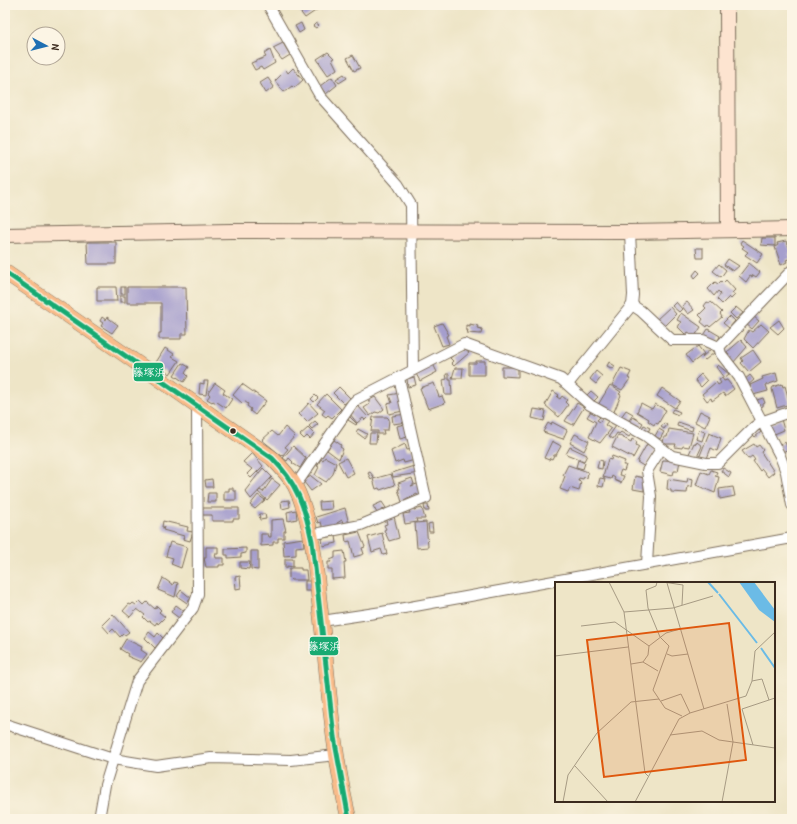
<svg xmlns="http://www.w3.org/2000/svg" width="797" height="824" viewBox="0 0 797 824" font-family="'Patrick Hand','Klee One',sans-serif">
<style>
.building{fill:#a59ecd}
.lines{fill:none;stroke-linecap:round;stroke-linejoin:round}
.street-casing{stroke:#7a6b59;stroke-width:12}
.secondary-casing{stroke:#7a6b59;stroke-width:16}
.primary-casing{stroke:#7a6b59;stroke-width:16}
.street{stroke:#fff;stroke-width:10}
.secondary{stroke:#fde4d0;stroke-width:14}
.primary{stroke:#f9bc8a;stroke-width:15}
.bus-1-casing{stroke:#fcf5e5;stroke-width:8}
.bus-1{stroke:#18aa72;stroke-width:5}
.bus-dot{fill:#3b2a1e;stroke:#fcf5e5;stroke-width:1.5}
.inset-river{fill:none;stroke:#6bbbe6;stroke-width:2}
.inset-road{fill:none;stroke:#a69a83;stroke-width:1}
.view{fill:#df570d;fill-opacity:0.15;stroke:#df570d;stroke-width:2}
.inset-edge{fill:none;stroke:#3b2a1e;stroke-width:2}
.line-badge{stroke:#fcf5e5;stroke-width:1.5}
.badge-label{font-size:11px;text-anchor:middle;font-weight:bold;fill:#fff}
</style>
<rect width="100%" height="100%" fill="#fcf5e5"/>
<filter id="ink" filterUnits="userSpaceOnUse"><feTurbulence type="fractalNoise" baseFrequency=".025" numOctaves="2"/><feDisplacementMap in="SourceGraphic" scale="8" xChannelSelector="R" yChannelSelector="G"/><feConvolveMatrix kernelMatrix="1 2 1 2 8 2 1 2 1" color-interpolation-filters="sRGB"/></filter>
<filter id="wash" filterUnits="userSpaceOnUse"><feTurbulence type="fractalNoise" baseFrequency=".012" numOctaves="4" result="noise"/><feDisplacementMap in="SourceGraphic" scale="16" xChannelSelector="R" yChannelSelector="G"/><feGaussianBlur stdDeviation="0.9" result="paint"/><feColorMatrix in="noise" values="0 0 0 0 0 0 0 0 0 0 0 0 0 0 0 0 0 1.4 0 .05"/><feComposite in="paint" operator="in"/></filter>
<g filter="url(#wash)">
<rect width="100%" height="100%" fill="#eee5c7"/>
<g id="blocks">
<g class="building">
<path d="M283,5H287L290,8L287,10Z"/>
<path d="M295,5H324L305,18Z"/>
<path d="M301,23L304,30L299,33L295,26Z"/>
<path d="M316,23L319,25L316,28L313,26Z"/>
<path d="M283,43L290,55L282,60L273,48Z"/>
<path d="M270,50L275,63L263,70L261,67L255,70L251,63L266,57L264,54Z"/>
<path d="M328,52L334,58L332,59L337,69L328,75L317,59Z"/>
<path d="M353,55L360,68L354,71L347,58Z"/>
<path d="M293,68L303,80L294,88L292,86L284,92L275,81L286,70L288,73Z"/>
<path d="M344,74L347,78L339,83L336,79Z"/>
<path d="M332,77L337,85L326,94L320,86Z"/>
<path d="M268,78L274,87L266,93L260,83Z"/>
<path d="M762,238H775V246L761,245Z"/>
<path d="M742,240L763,254L757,263L745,255L748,252L742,248L744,246L740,243Z"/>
<path d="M786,241L792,253L789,255L791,258L786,260L787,262L781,265L775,247L778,245L777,243Z"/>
<path d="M87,242H116V264H88Z"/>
<path d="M696,248H703V258H697Z"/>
<path d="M728,259L739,266L733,271L724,265Z"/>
<path d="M749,263L760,272L756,277L753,275L752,277L750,276L746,282L739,276Z"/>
<path d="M719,264L726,270L721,277L713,271Z"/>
<path d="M697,270L700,273L695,278L693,275Z"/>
<path d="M726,280L735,290L732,293L735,295L731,299L729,297L722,304L717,299L721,294L718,291L714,296L708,289L715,282L718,284L721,281L723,283Z"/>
<path d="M97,287H116L117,301H97Z"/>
<rect x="121" y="287" width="4" height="7"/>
<path d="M127,287H186L187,334H181V339H159V333H161V303H127Z"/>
<rect x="120" y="296" width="5" height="6"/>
<path d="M676,302L682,309L679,312L672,306Z"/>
<path d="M687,302L694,310L688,314L682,306Z"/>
<path d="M707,302L709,303L711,302L722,312L720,314L722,317L710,327L708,325L707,327L701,322L703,319L699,315L706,308L704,306Z"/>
<path d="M670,307L676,314L663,327L656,320Z"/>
<path d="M736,307L743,313L736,319L730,313Z"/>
<path d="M681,313L701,327L695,336L688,332L686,335L678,327L681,322L677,320Z"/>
<path d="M730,316L735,321L729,328L723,323Z"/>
<path d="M753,316L759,321L752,329L746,324Z"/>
<path d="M102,317L106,320L107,317L118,325L112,333L101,326L103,323L100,321Z"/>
<path d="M779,320L784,328L778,334L770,327Z"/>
<path d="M442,323L449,335L446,336L449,344L442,346L434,326Z"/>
<path d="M470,324L478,326L477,328L482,329L481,334L467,333L468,330H466V325L470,326Z"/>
<path d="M761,324L769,331L753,348L744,339L749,330L752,332Z"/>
<path d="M708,329L720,336L718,341L703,337Z"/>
<path d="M741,340L747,347L733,363L726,353Z"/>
<path d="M698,346L704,354L692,363L686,355Z"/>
<path d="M165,348L174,354L172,357L179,361L170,374L163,369L161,371L155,364Z"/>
<path d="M463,348L469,353L454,366L451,363L453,361L450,358Z"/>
<path d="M711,349L714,353L705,360L702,357Z"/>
<path d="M753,350L761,362L749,372L741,363L743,361L741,358Z"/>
<path d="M476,361H485V375H469V363H476Z"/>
<path d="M432,362L437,372L420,381L415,372Z"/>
<path d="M609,362L615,366L613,369L607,366Z"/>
<path d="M182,363L189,367L185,373L188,376L184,382L174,375Z"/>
<path d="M718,365L729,374L724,378L716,367Z"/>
<path d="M502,367H518V377L502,376Z"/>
<path d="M455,368H463L462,378H452Z"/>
<path d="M621,368L631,372L628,378L630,379L622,390L612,385Z"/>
<path d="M596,371L602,376L596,384L590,379Z"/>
<path d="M776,373L778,381L766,385L768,391L753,395L750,385L763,379L762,377Z"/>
<path d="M446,374H449V380H451L452,395H445L443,380L447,379Z"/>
<path d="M701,374L707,381L701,387L695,380Z"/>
<path d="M750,375L754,380L747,386L743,381Z"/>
<path d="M414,377L416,385L408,387L407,379Z"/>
<path d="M722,378L724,381L727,380L734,389L725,396L723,393L712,401L711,398L707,401L702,394L716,382L718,385L721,383L719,380Z"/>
<path d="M204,381H208L206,395L199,394L200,383L204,384Z"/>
<path d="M215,383L225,390L223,393L232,399L226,408L217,402L216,403L213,401L212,402L207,399L210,395L208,393Z"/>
<path d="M434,383L439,397L442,396L445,403L428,409L420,388Z"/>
<path d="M242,384L266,401L255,415L250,411L251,409L247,406L248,404L244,401L242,403L233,395Z"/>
<path d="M782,384L783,387L785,386L790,404L777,408L772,389L773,387Z"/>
<path d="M610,385L621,392L619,394L621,395L613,414L598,405Z"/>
<path d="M339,387L351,399L344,404L333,393Z"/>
<path d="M662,388L680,401L675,408L657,396Z"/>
<path d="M553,391L559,395L557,397L560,399L562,396L567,400L565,402L568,405L559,417L545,405Z"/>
<path d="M591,391L598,397L592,403L586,396Z"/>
<path d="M400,393L403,411L389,414L387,404L392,403L389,395Z"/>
<path d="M326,394L341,409L332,418L328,415L326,417L322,414L325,410L317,404Z"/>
<path d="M315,395L318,398L314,402L311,399Z"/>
<path d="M375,397L384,409L379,413L375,412L370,416L364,408L370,404L368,401Z"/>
<path d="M763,398L765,403L763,404V406L756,409L754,401Z"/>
<path d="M309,403L318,413L307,422L299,414Z"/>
<path d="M577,403L584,407L573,425L565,421Z"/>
<path d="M641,403L652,409L655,404L666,410L658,424L655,423L654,425L648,421L649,419L637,412Z"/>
<path d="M358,406L368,417L365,420L363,418L357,423L350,414Z"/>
<path d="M534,409L546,411L544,421L532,418Z"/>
<path d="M673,409L680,412L678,415L671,412Z"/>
<path d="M626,410L633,414L629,421L621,417Z"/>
<path d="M591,411L600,417L597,420L600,422L602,418L608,421L605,425L611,429L600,443L589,437L596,422L587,417Z"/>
<path d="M700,411L710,416L705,427L695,422Z"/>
<path d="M406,414L407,422L393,424L392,416Z"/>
<path d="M349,416L357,424L356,425L348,420Z"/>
<path d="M373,417H387L389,419L388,430H383L384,434H378V431H371Z"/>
<path d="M633,417L643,423L639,429L630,423Z"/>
<path d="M781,419L784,430L772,435L768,425Z"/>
<path d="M315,421L318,424L312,429L309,426Z"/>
<path d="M552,422L567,430L563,439L543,432L548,423L551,425Z"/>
<path d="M678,422L693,427L692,431L677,426Z"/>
<path d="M408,423L411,436L400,439L397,426Z"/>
<path d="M664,423L667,425L664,429L661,427Z"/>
<path d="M644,425L650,428L647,434L641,430Z"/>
<path d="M616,426L631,434L629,437L621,432L619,434L617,433L613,439L609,436Z"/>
<path d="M285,427L295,436L285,447L288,449L282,456L262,440L272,431L278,436Z"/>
<path d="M308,428L314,434L310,439L307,436L304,439L300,435Z"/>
<path d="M358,429L367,434L364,438L356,432Z"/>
<path d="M659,429L664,432L660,439L655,436Z"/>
<path d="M669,429L693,433L689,447L683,446L682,448L675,447L676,444H663L664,437H667Z"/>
<path d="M758,429L761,432L755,437L752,434Z"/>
<path d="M699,430L705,432L702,441L696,439Z"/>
<path d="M370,433H377L376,443H369Z"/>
<path d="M709,433L721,438L717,451L711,448L706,461L699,458Z"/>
<path d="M575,434L589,441L584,451L570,443Z"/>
<path d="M618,435L631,442L632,439L637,442L636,445L639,447L633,458L612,447Z"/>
<path d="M334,440L341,445L340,447L343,449L339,459L327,450Z"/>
<path d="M552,441L561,446L556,455H554L552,459L550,458L549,460L544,458Z"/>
<path d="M697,442L702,446L696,459L688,456L694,443L696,444Z"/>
<path d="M785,442L788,449L783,452L779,445Z"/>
<path d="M405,444L407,450L412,449L415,460L404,463L403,460L395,463L391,451Z"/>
<path d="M647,444L656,449L645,467L637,462Z"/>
<path d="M754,444L756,447L759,445L763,450L761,452L774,472L768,477L762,469L760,471L753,461L755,460L752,456L748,459L742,451Z"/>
<path d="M293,446L306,458L300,468L292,463L293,462L289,458L287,461L283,458Z"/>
<path d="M570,447L587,455L584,461L566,454Z"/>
<path d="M252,453L263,466L251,478L247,474L252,469L243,462Z"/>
<path d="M612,456L625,461L623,465H626L624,471L621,470L619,475L624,476L621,483L614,480L615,478L612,476L611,479L603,477L608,459L611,460Z"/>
<path d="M325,457L336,463L333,474L326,482L315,475L319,467L317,466L321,459L323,460Z"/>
<path d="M346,458L354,473L346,477L338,462Z"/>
<path d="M578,460L585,463L583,469L576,467Z"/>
<path d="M599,460L603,461L602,469L597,468Z"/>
<path d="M663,460L680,461L678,471H674L673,475L660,472Z"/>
<path d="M417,465L419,473L393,477L392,473Z"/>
<path d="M568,465L588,472L587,478L584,477L583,479L579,478L578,481L581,482L579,491L570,488L568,492L560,489L565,476L563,475Z"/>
<path d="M263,468L272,477L251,499L245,491Z"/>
<path d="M723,468L731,473L729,477L721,471Z"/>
<path d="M711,470L717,472L715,476L719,477L715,493L696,485L701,471L709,474Z"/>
<path d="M370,472L374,477L371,479L368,473Z"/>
<path d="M391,474L395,485L380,490L379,488L376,489L373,479Z"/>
<path d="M311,476L321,484L311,491L303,481Z"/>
<path d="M635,476L644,478V491L633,489Z"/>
<path d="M412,478L414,484L411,486L420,483L423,494L418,496L417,494L402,502L398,489H400L398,483Z"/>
<path d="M600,478L605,479L603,487L598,486Z"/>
<path d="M688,478L693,479L692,487L688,486L687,493L671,492V490L667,489L668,479L687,482Z"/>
<path d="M212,479L213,487H206L205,480Z"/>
<path d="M272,479L280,485L267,500L258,492L260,490L263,492Z"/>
<path d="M733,487L735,496L720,499L719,489Z"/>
<path d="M229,488H233V491H236V500H224V491H229Z"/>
<path d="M208,493H216V502H207Z"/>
<path d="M258,495L265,500L255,509L250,505Z"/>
<path d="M289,500L290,507L282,509L281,501Z"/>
<path d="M331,501L332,509L320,510L319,502Z"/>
<path d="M382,502L386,508L377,513L373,506Z"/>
<path d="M424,505H428L429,511H425Z"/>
<path d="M201,508H239V519H233V521H212V515H201Z"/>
<path d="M345,508L349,524L344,526L342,520L337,523V525L323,529L321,522L318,523L316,517Z"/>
<path d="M414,508V510L422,508L425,519H416L417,522L405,524L403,514L410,513L409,509Z"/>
<path d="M296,510L297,519L288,521L287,512Z"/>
<path d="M259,514H265L266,519L260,520Z"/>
<path d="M394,516L399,538L389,541L384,530L386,529L384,525L387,524L386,520H388L387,518Z"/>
<path d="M283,519L286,531H284V538H278V542H273V545L261,546V534H268L269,537H271V520Z"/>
<path d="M163,521L188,527L187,531L193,532L190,541L183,539L184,536L163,530L164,527H162Z"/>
<path d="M426,522L428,547L417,548L415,523Z"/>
<path d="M432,523L433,532H429L428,524Z"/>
<path d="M359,532L365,547L362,548L364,554L354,557L350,541L346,542L345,535Z"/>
<path d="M382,533L387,554L383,555L381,549L372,552L368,537Z"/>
<path d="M336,536L337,543L323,546L322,538Z"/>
<path d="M303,538L304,546L296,547V555L284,556L283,541Z"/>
<path d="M170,542L187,547L181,568L171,564L173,558L166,556Z"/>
<path d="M206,547H218V554H215L216,558H224V565H219V567H206L204,558H206Z"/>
<path d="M246,548V553L241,554V557L228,558V555H225V549Z"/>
<path d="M251,551H258V570L251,569Z"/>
<path d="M344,551L346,562H344L345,578L332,579V569H328V562H331L330,560L335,558V552Z"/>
<path d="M285,559H293V567L287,566V568H285Z"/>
<path d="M240,562H250L249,569L240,568Z"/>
<path d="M291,568H301V570H306L307,580H291L289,578V569Z"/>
<path d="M240,576L241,588L236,589L235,577Z"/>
<path d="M163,578L173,585L174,582L178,583L175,597L158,590Z"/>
<rect x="305" y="581" width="6" height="10"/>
<path d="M181,590L191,598L187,603L177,596Z"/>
<path d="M140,601L144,605L147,602L155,609L157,606L161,610L159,612L165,617L158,624L157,622L155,625L150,621L148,622L143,617L145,615L137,609L130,617L123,611L129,604L131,605L133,603L136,605Z"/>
<path d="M176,605L184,611L179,618L171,612Z"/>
<path d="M113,614L129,632L125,635L123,634L120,637L113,629L109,633L102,625Z"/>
<path d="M149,632L155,637L158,633L163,638L155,648L145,638Z"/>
<path d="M126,639L142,647L141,650L147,654L141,662L127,656L128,654L120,649Z"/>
</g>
</g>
</g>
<g filter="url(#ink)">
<use href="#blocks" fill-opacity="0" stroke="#7a6b59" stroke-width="1"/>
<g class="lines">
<g class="street-casing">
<g id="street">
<path d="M268,5L320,96L398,184L411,205L413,370"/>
<path d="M632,305L641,311L672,340H703L719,347L721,354L739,377L780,456L786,472L792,505"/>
<path d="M719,347L792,270"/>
<path d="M568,384L632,305L633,295L630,232"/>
<path d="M295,486L352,404L357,399L464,344L561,379L590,405L646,436L672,456L706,463H718L754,427L761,422L792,411"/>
<path d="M310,535L361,525L426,498L399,378"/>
<path d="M647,564L651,496L647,471L661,449"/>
<path d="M322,621L382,612L792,538"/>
<path d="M5,724L113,759L156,766L211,758L291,760L336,755"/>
<path d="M99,819L105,785L137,681L193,608L198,594L197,406"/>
</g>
</g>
<g class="secondary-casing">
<g id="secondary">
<path d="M727,5L728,230"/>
<path d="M5,235L231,231L630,232L792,229"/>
</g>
</g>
<g class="primary-casing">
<path id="primary" d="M5,272L124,354L272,458C281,467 289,475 295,486C312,520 315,562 319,599C328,672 331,747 349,819"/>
</g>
<use href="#street" class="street"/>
<use href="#secondary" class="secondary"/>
<use href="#primary" class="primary"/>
<g class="bus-1-casing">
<path id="bus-1" d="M5,272L272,458C297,483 305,507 312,541L334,737L349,819"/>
</g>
<use href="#bus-1" class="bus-1"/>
</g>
</g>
<circle class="bus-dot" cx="233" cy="431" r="3.5"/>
<g transform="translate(555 582)">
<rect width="220" height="220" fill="#eee5c7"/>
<path d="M184,0H199L220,28V40L204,28Z" fill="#6bbbe6"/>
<path class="inset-river" d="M153,0L163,11M164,12L202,61M206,66L220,86"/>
<path class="inset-road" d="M54,0L69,30L90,191L93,194M102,0L101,4L91,8L93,26L105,55L114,64L98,108L110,126L127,134M108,0L128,3L127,23M112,1L149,127M69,30L118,26L158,14M26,44L60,40L94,64M112,72L117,74L133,72M0,74L73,65M88,80L93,73L94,64L111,51L125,47M76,82L88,80L103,89M197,99L207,97L214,118M106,119L126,112L135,131M115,153L147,149L164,158L220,166M198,163L187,127L220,116M20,184L53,220M8,220L13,193L42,151L76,120L104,117M80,220L124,137L135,131L191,114L197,99L200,69L220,50M167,220L178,160L172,122"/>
<path class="view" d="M174,41L191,178L49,195L32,58Z"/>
<rect width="220" height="220" class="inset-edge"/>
</g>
<g class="line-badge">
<rect x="133" y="362" width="31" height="20" rx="4" fill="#18aa72"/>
<rect x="309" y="636" width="30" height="20" rx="4" fill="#18aa72"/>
</g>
<g class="badge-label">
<text x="149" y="376">藤塚浜</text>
<text x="324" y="650">藤塚浜</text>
</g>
<rect width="797" height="824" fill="none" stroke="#fcf5e5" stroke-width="20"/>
<g transform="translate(46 46) rotate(97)"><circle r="19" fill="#fcf5e5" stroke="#afa495"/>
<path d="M0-3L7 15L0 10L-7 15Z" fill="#1f6fb2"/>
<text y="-6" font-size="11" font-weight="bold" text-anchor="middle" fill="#3b2a1e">N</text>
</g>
</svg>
